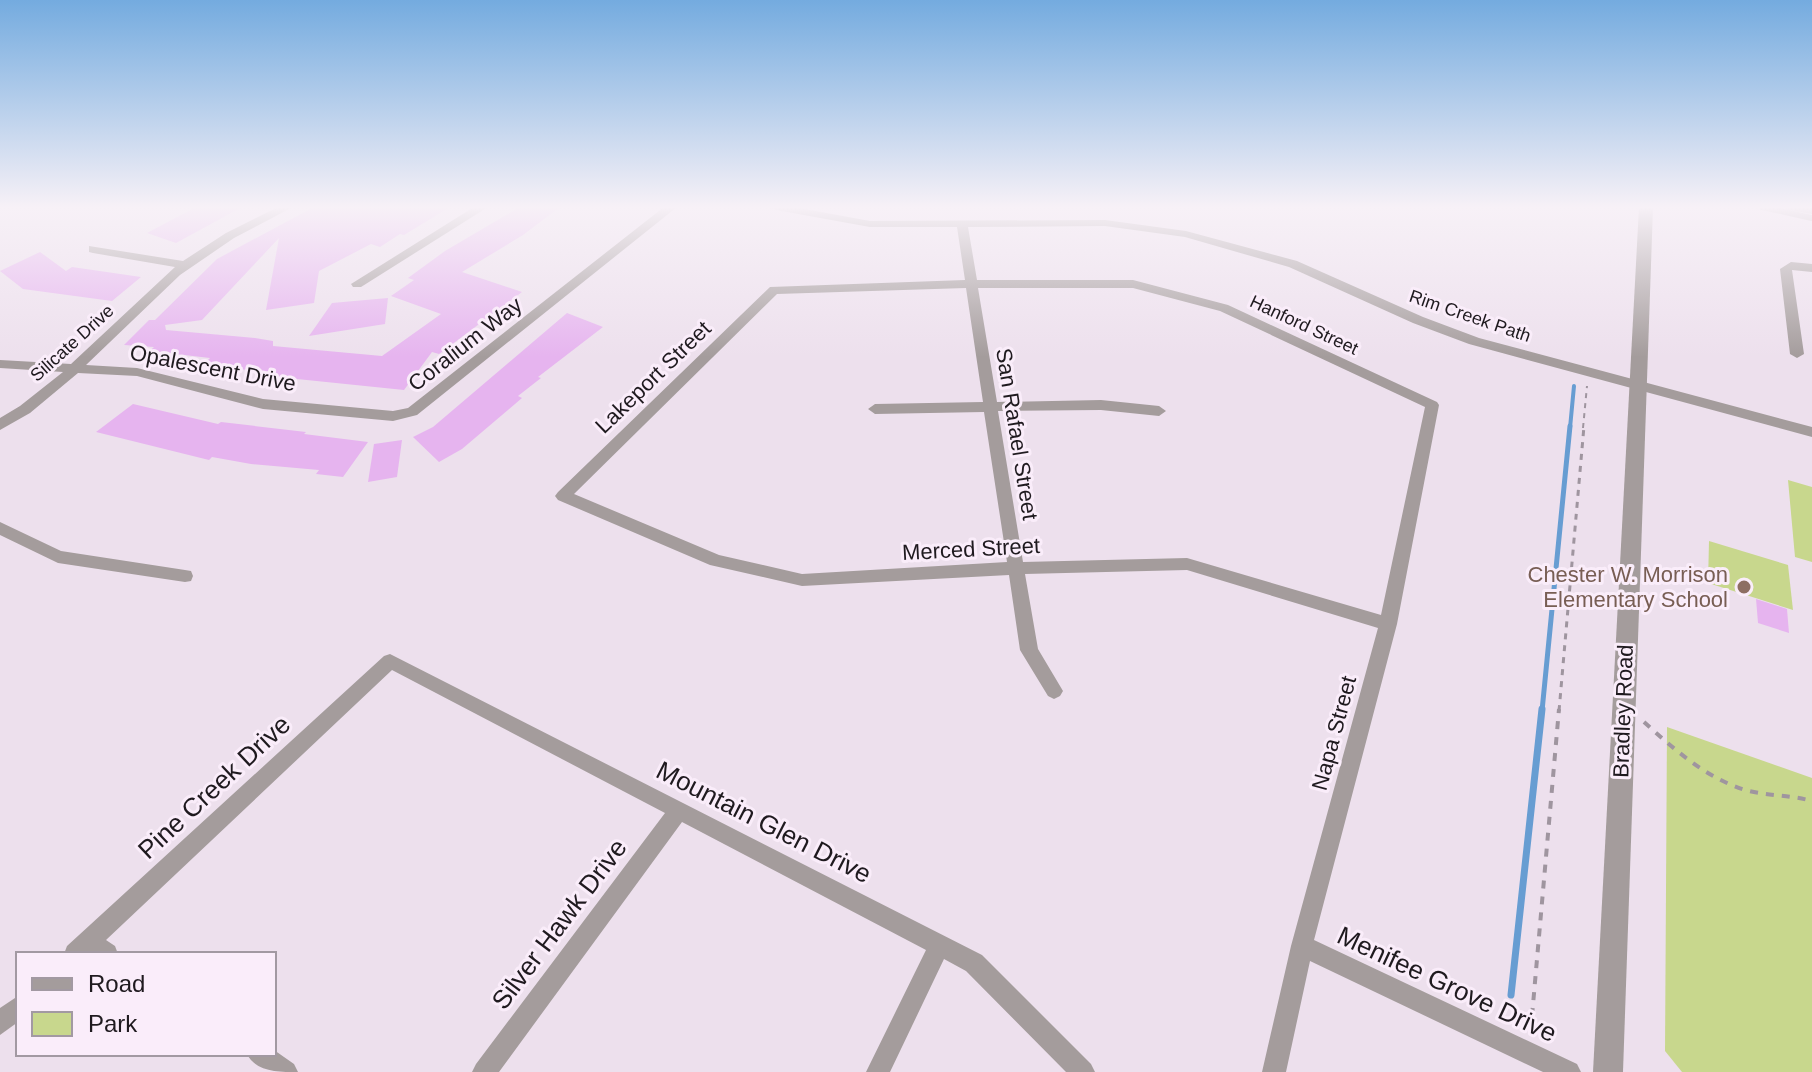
<svg xmlns="http://www.w3.org/2000/svg" width="1812" height="1072" viewBox="0 0 1812 1072" font-family="Arial,sans-serif">
<style>
.green{fill:#c8d78d}
.lines{fill:none;stroke-linecap:round;stroke-linejoin:round}
.stream-far2{stroke:#679dd2;stroke-width:4}
.stream-far1{stroke:#679dd2;stroke-width:5}
.stream{stroke:#679dd2;stroke-width:7}
.building{fill:#e6b4ef}
.path-far2{stroke:#9f959f;stroke-width:2;stroke-dasharray:5 5;stroke-linecap:butt}
.path-far1{stroke:#9f959f;stroke-width:3;stroke-dasharray:6 6;stroke-linecap:butt}
.path{stroke:#9f959f;stroke-width:4;stroke-dasharray:8 8;stroke-linecap:butt}
.service{stroke:#a49c9c;stroke-width:6}
.minor{fill:#a49c9c;fill-rule:evenodd}
.tertiary{fill:#a49c9c;fill-rule:evenodd}
.education-dot{fill:#8d6e63;stroke:#faedfa;stroke-width:3}
.labels{text-anchor:middle;dominant-baseline:central;stroke-width:6;stroke-linejoin:round;paint-order:stroke}
.far-street-label{font-size:18px;fill:#1f1a1f;stroke:#faedfa}
.street-label{font-size:22px;fill:#1f1a1f;stroke:#faedfa}
.education-label{font-size:22px;fill:#785e54;stroke:#faedfa;text-anchor:end}
.near-street-label{font-size:26px;fill:#1f1a1f;stroke:#faedfa}
</style>
<rect width="100%" height="100%" fill="#ede0ed"/>
<g class="green">
<path d="M1788,480L1812,487V562L1795,557Z"/>
<path d="M1709,541L1788,565L1793,610L1708,583Z"/>
<path d="M1667,727L1812,778V1072H1682L1665,1051Z"/>
</g>
<g class="lines">
<path class="stream-far2" d="M1570,428L1574,386"/>
<path class="stream-far1" d="M1542,711L1570,426"/>
<path class="stream" d="M1511,995L1542,709"/>
</g>
<g class="building">
<path d="M196,207H242L176,243L147,233Z"/>
<path d="M314,207H450L404,235L400,234L380,247L371,244L319,271L314,303L266,310L279,238L202,320L165,325L166,330L255,338L273,341V346L382,356L441,314L391,296L414,280L408,278L445,251L520,207H560L523,235L462,272L522,292L439,354L432,352L404,390L258,375L261,372L204,364L210,358L150,351L154,347L124,345L149,320H155L217,259Z"/>
<path d="M40,252L66,271L72,267L141,277L112,301L23,289L0,271Z"/>
<path d="M388,298L385,324L309,336L332,303Z"/>
<path d="M567,313L603,327L538,377L541,378L518,396L522,398L462,449L439,462L413,437L433,427Z"/>
<path d="M133,404L218,424L221,422L306,432L304,434L368,442L343,477L316,474L319,470L251,464L212,457L209,460L96,432Z"/>
<path d="M402,440L397,477L368,482L374,444Z"/>
<path d="M1756,599L1787,609L1789,633L1758,623Z"/>
</g>
<g class="lines">
<path class="path-far2" d="M1583,428L1587,386"/>
<path class="path-far1" d="M1559,711L1584,426"/>
<g class="path">
<path d="M1644,722C1675,750 1708,780 1749,791C1770,796 1791,795 1812,801"/>
<path d="M1532,1016L1559,709"/>
</g>
<g class="service">
<path d="M1762,207L1812,218"/>
<path d="M1790,207L1812,211"/>
</g>
<g class="minor">
<path d="M278,207H293L234,238L180,275L86,365L137,368L263,399L393,411L408,408L664,207H677L417,415L393,421L263,409L137,376L78,373L30,413L0,430V418L20,406L63,372L0,368V360L71,364L175,267L93,253L89,252V246L183,261L226,233Z"/>
<path d="M474,207H488L361,287H353L351,284Z"/>
<path d="M770,207H794L870,221L1105,220L1186,231L1297,261L1423,317L1479,338L1812,427V437L1469,344L1413,323L1289,267L1185,237L1105,226L968,227L977,280H1133L1228,305L1437,402L1439,405L1397,624L1314,940L1577,1064L1581,1072H1543L1310,961L1286,1072H1262L1291,946L1378,628L1187,570L1025,574L1038,649L1063,691L1060,696L1054,699L1048,696L1020,650L1009,575L802,586L710,565L558,500L555,496L558,492L770,287L965,280L957,227H870L776,210ZM966,288L983,402L875,404L868,409L875,414L984,412L1007,562L802,574L719,555L574,494L777,294ZM978,288H1133L1220,311L1425,407L1381,615L1187,558L1023,562L998,411L1101,410L1159,416L1166,411L1159,406L1101,400L997,402Z"/>
<path d="M1791,262L1812,264V272L1792,270L1804,354L1797,358L1790,354L1780,269Z"/>
<path d="M0,522L61,551L185,570L191,571L193,576L191,581L185,582L58,563L0,535Z"/>
<path d="M390,654L982,955L1091,1064L1095,1072H1066L966,971L944,959L890,1072H866L926,950L682,822L499,1072H472L476,1064L665,813L392,670L106,940L115,946L118,954H64L67,946L384,656Z"/>
<path d="M18,996V1022L0,1035V1008Z"/>
<path d="M274,1050L294,1064L298,1072C278,1072 256,1072 247,1054H274Z"/>
</g>
<path class="tertiary" d="M1639,207H1653L1623,1072H1593Z"/>
</g>
<linearGradient id="sky" x2="0" y2="1"><stop stop-color="#74abdf"/><stop offset="0.58" stop-color="#f7f1f7"/><stop offset="1" stop-color="#f7f1f7" stop-opacity="0"/></linearGradient>
<rect width="1812" height="357" fill="url(#sky)"/>
<circle class="education-dot" cx="1744" cy="587" r="8"/>
<g class="labels">
<g class="far-street-label">
<text transform="translate(1470 316) rotate(19)">Rim Creek Path</text>
<text transform="translate(1304 325) rotate(25)">Hanford Street</text>
<text transform="translate(72 343) rotate(-42)">Silicate Drive</text>
</g>
<g class="street-label">
<text transform="translate(465 344) rotate(-38)">Coralium Way</text>
<text transform="translate(213 368) rotate(11)">Opalescent Drive</text>
<text transform="translate(653 377) rotate(-44)">Lakeport Street</text>
<text transform="translate(1017 434) rotate(81)">San Rafael Street</text>
<text transform="translate(971 549) rotate(-3)">Merced Street</text>
<text transform="translate(1623 711) rotate(-88)">Bradley Road</text>
<text transform="translate(1334 733) rotate(-75)">Napa Street</text>
</g>
<g class="education-label">
<text x="1728" y="574">Chester W. Morrison<tspan x="1728" dy="25">Elementary School</tspan></text>
</g>
<g class="near-street-label">
<text transform="translate(214 787) rotate(-43)">Pine Creek Drive</text>
<text transform="translate(764 822) rotate(27)">Mountain Glen Drive</text>
<text transform="translate(559 924) rotate(-53)">Silver Hawk Drive</text>
<text transform="translate(1447 984) rotate(25)">Menifee Grove Drive</text>
</g>
</g>
<rect x="16" y="952" width="260" height="104" fill="#faedfa" stroke="#a299a2" stroke-width="2"/>
<rect x="32" y="978" width="40" height="12" fill="#a49c9c" stroke="#a299a2" stroke-width="2"/>
<text x="88" y="992" font-size="24" fill="#1f1a1f">Road</text>
<rect x="32" y="1012" width="40" height="24" fill="#c8d78d" stroke="#a299a2" stroke-width="2"/>
<text x="88" y="1032" font-size="24" fill="#1f1a1f">Park</text>
</svg>
